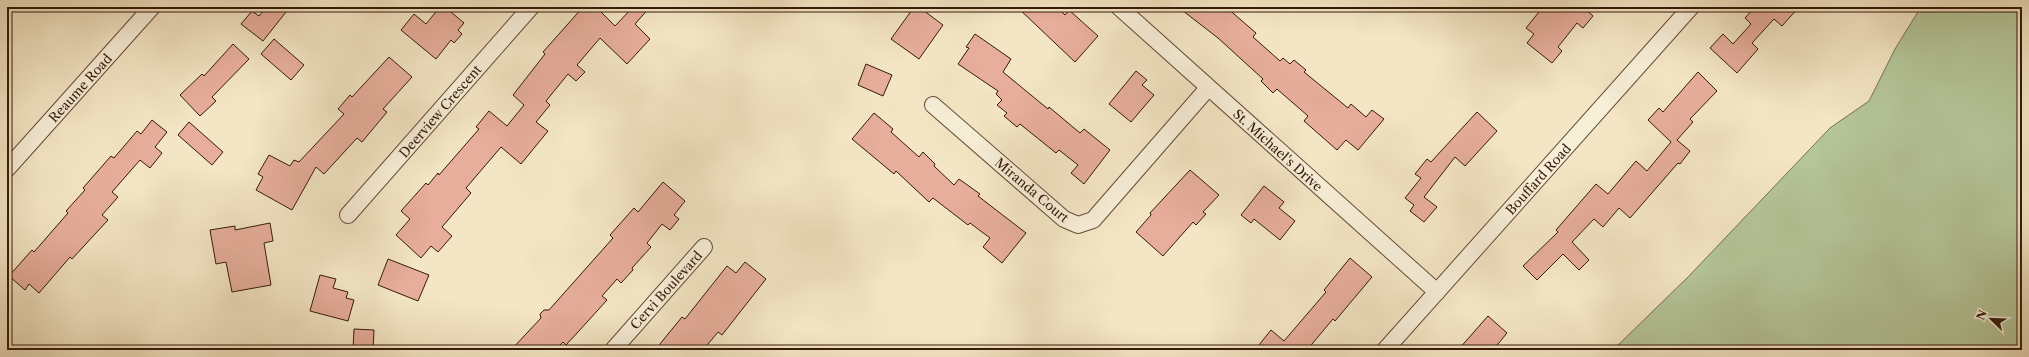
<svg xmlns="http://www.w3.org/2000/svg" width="2029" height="357" viewBox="0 0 2029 357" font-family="'Libre Caslon Text',serif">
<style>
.green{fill:#b5c699;stroke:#757052}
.building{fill:#e7ae9b;stroke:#35190a}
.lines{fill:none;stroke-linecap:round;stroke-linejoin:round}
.minor-casing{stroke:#654c38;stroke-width:18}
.minor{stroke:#f8efd9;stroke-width:16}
.labels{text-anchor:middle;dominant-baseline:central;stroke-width:3;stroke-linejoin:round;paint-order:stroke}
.street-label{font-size:13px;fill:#35190a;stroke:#f8efd9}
</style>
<rect width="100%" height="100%" fill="#f4e6c4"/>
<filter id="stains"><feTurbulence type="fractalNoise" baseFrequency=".005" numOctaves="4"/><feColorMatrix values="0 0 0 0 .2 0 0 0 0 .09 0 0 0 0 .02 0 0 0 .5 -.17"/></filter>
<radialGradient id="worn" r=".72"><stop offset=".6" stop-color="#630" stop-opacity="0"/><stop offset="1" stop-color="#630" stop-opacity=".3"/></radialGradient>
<path class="green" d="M1921,7H2022V350H1613L1688,277L1830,128L1869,101L1895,49Z"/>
<g class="building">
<path d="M266,7H290L263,41L241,24L252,11L259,16Z"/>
<path d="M440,7H445L464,23L458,30L462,34L454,43L451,40L436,59L401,30L414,14L426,24Z"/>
<path d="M583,7H596L615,26L633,7H650L635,24L650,39L627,64L600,38L577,65L585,72L576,81L568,74L546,101L550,105L536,122L548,131L521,164L501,147L466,188L471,193L442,227L452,236L438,252L431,246L421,258L396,235L410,219L401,211L426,183L428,185L438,173L439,175L479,129L476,127L489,111L507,126L524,105L513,95L545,54L543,52Z"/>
<path d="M914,7H919L943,25L919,59L891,39Z"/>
<path d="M1017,7H1057L1065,15L1069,10L1098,36L1075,62Z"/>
<path d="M1178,7H1226L1256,33L1253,37L1280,61L1283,58L1290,64L1294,60L1306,70L1304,72L1348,108L1351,104L1366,117L1372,110L1384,119L1358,150L1346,140L1337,150L1304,121L1308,116L1277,89L1273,93L1261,81L1263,79L1218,38Z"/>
<path d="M1543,7H1583L1593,16L1583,28L1577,23L1558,47L1562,51L1552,63L1527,43L1534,34L1526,28Z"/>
<path d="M1755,7H1799L1782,26L1774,19L1752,43L1758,49L1737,73L1710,48L1723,34L1733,44L1751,24L1745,18Z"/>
<path d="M975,34L1011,59L1003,72L1048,109L1049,107L1080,133L1084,129L1110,150L1084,184L1071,173L1078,165L1059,150L1056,153L1020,124L1017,127L1004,116L1007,113L997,105L1002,100L996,94L998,91L958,64L969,48L966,47Z"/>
<path d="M274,39L304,65L291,80L261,54Z"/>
<path d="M233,44L249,59L212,97L216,101L200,116L180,95L202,74L204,76Z"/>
<path d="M389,57L412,77L383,109L387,112L362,142L357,138L324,174L316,167L292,210L256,190L263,177L258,174L269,155L290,166L294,160L299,162L344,114L338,109L350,95L352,97Z"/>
<path d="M866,64L892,75L883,96L858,85Z"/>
<path d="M1136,71L1147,80L1142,85L1154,95L1131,122L1109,104Z"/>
<path d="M1698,72L1717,91L1690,119L1693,122L1677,140L1690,151L1680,164L1678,163L1630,218L1619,208L1603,227L1594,219L1572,242L1589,260L1579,270L1563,254L1537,280L1523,266L1558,232L1556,230L1596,184L1608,194L1636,161L1647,171L1671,142L1648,120L1659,108L1663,112Z"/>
<path d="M1477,112L1497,131L1465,166L1455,157L1424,197L1437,207L1424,222L1410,211L1414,205L1405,198L1421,178L1415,174L1427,159L1431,162Z"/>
<path d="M874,113L893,129L891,132L919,157L923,152L935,164L934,166L954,185L959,179L980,194L978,196L1026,233L1002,263L983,247L990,238L970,223L968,225L933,198L929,202L896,171L894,174L852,139Z"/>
<path d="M152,120L167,132L155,147L162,153L150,168L140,160L112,192L118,197L102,215L108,220L72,259L70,257L39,293L29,284L25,290L9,276L32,250L34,252L68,213L66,211L85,190L83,188L111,156L114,158L137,131L141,134Z"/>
<path d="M189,122L223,152L212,165L178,135Z"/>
<path d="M1190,170L1219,195L1203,212L1206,214L1196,225L1193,222L1163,256L1136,232L1151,215L1150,213Z"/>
<path d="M663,182L685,201L674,215L679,219L670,230L662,224L647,243L651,247L632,268L633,270L621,283L617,279L602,296L607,300L578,332L566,345L563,342L555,350H511L541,318L540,314L544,310H549L613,238L610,235L634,208L638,212Z"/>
<path d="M1264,186L1284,202L1279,208L1295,221L1280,240L1254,219L1251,223L1241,215Z"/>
<path d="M270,223L273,241L264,243L271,285L232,292L226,262L216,264L210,230L235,226V230Z"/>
<path d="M1350,258L1372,277L1335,321L1333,319L1307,350H1255L1271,330L1284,341L1326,292L1324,290Z"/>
<path d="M388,259L429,275L418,301L378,285Z"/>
<path d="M745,262L766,279L722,335L718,332L703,350H655L682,317L685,319L727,266L736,273Z"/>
<path d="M320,275L336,279L333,288L348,292L346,298L354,300L348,321L310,311Z"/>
<path d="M1488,316L1507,333L1493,350H1458Z"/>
<path d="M354,329L374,330L373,350H353Z"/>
</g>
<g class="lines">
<g class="minor-casing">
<g id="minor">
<path d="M1119,7L1437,292"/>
<path d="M933,105L1064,219L1078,225L1093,220L1208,88"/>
<path d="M7,169L152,7"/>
<path d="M348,215L531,7"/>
<path d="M613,350L704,247"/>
<path d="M1385,350L1691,7"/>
</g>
</g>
<use href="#minor" class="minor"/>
</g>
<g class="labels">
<g class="street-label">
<text transform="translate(80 88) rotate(-48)">Reaume Road</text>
<text transform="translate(440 111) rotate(-49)">Deerview Crescent</text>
<text transform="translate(1278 150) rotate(42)">St. Michael's Drive</text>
<text transform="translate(1538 179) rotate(-48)">Bouffard Road</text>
<text transform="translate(1032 190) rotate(40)">Miranda Court</text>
<text transform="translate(666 290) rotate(-48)">Cervi Boulevard</text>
</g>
</g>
<rect width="2029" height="357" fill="none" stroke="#f4e6c4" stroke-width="24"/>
<rect x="8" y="8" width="2013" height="341" fill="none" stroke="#35190a" stroke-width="2"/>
<rect x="12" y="12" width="2005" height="333" fill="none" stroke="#35190a"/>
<g transform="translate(1991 319) rotate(293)" stroke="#f8efd9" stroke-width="3" paint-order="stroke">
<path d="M0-3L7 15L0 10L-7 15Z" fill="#35190a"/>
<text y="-6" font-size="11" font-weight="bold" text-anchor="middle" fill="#35190a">N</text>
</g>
<rect width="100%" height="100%" filter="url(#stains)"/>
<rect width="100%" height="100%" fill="url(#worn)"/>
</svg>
